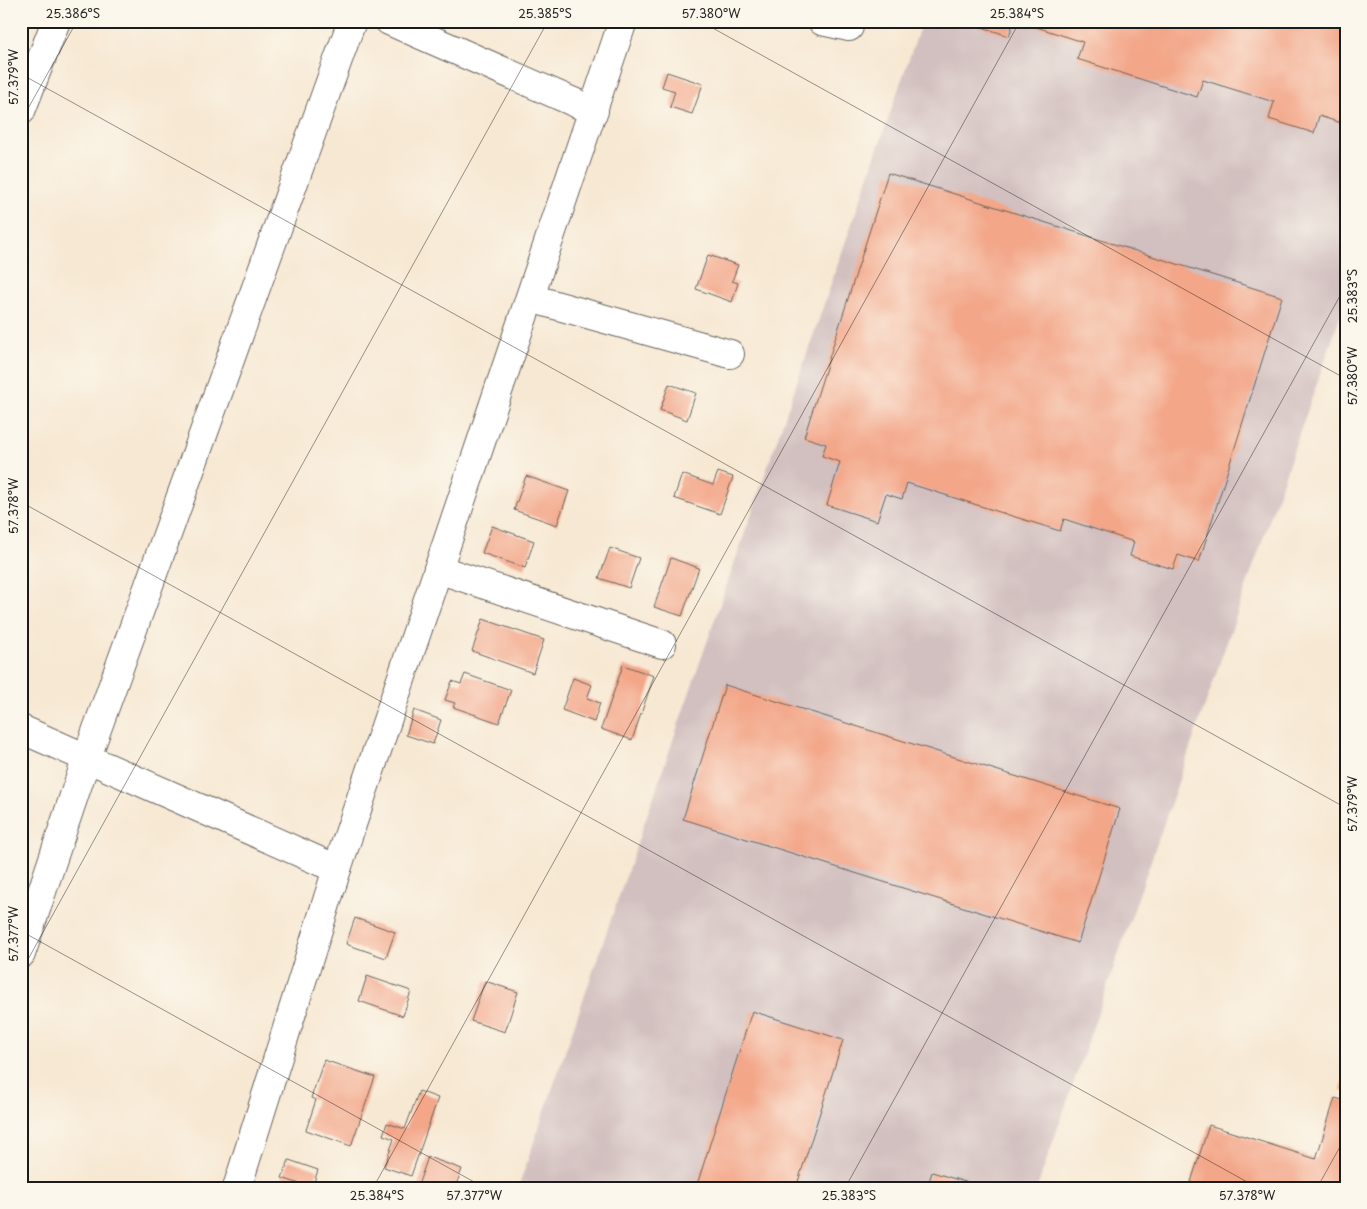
<svg xmlns="http://www.w3.org/2000/svg" width="1367" height="1209" viewBox="0 0 1367 1209" font-family="'Playpen Sans',sans-serif">
<style>
.industrial{fill:#d2bfbf}
.building{fill:#f3a688}
.lines{fill:none;stroke-linecap:round;stroke-linejoin:round}
.minor-casing{stroke:#69635c;stroke-width:30}
.minor{stroke:#fff;stroke-width:28}
.ticks{fill:none;stroke:#1c1c1c;stroke-width:1;stroke-opacity:0.45}
.neatline{fill:none;stroke:#1c1c1c;stroke-width:2}
.ticks-label{font-size:12px;text-anchor:middle;fill:#1c1c1c}
</style>
<rect width="100%" height="100%" fill="#fbf7ec"/>
<filter id="ink" filterUnits="userSpaceOnUse"><feTurbulence type="fractalNoise" baseFrequency=".02" numOctaves="2"/><feDisplacementMap in="SourceGraphic" scale="10" xChannelSelector="R" yChannelSelector="G"/><feConvolveMatrix kernelMatrix="1 2 1 2 8 2 1 2 1" color-interpolation-filters="sRGB"/></filter>
<filter id="wash" filterUnits="userSpaceOnUse"><feTurbulence type="fractalNoise" baseFrequency=".0096" numOctaves="4" result="noise"/><feDisplacementMap in="SourceGraphic" scale="20" xChannelSelector="R" yChannelSelector="G"/><feGaussianBlur stdDeviation="1.12" result="paint"/><feColorMatrix in="noise" values="0 0 0 0 0 0 0 0 0 0 0 0 0 0 0 0 0 1.4 0 .05"/><feComposite in="paint" operator="in"/></filter>
<g filter="url(#wash)">
<rect width="100%" height="100%" fill="#f7e8d3"/>
<path class="industrial" d="M922,21H1346V300L1037,1188H518Z"/>
<g id="blocks">
<g class="building">
<path d="M964,21H1014L1009,36Z"/>
<path d="M1018,21H1346V108L1341,123L1319,116L1314,133L1269,119L1274,102L1203,80L1197,97L1077,59L1083,42Z"/>
<path d="M667,72L703,84L692,114L670,107L675,91L662,87Z"/>
<path d="M888,173L1282,297L1199,562L1178,555L1173,569L1130,556L1134,542L1064,519L1060,531L907,483L902,499L886,494L877,521L827,505L840,462L822,456L826,444L804,437Z"/>
<path d="M708,255L738,265L732,281L738,283L732,302L696,289Z"/>
<path d="M669,384L696,393L687,420L660,410Z"/>
<path d="M718,472L733,477L720,514L674,498L682,474L713,485Z"/>
<path d="M526,476L569,491L557,525L514,510Z"/>
<path d="M492,526L534,541L525,568L482,553Z"/>
<path d="M610,548L639,558L629,588L599,578Z"/>
<path d="M671,558L699,568L682,616L654,607Z"/>
<path d="M483,619L544,640L533,673L472,651Z"/>
<path d="M623,665L654,676L632,740L601,729Z"/>
<path d="M465,674L511,690L499,723L453,707L455,703L445,700L452,681L461,684Z"/>
<path d="M573,678L592,685L587,698L600,703L594,722L562,710Z"/>
<path d="M725,685L1120,809L1078,943L683,819Z"/>
<path d="M414,710L441,720L433,744L406,735Z"/>
<path d="M355,918L395,932L386,958L346,944Z"/>
<path d="M367,976L411,991L403,1016L359,1001Z"/>
<path d="M485,981L518,992L505,1032L471,1021Z"/>
<path d="M752,1011L843,1040L796,1188H696Z"/>
<path d="M324,1060L375,1077L351,1146L306,1130L316,1100L311,1098Z"/>
<path d="M1345,1077H1346V1092L1341,1091Z"/>
<path d="M419,1091L438,1098L411,1176L384,1167L394,1139L383,1135L387,1123L405,1129Z"/>
<path d="M1335,1098L1346,1101V1188H1199L1190,1185L1209,1125L1316,1159Z"/>
<path d="M428,1157L462,1169L455,1188H417Z"/>
<path d="M289,1160L318,1170L312,1188L282,1178Z"/>
<path d="M932,1172L982,1187V1188H927Z"/>
</g>
</g>
</g>
<g filter="url(#ink)">
<use href="#blocks" fill-opacity="0" stroke="#69635c" stroke-width="1"/>
<g class="lines">
<g class="minor-casing">
<g id="minor">
<path d="M389,21L594,111"/>
<path d="M822,21L849,27"/>
<path d="M21,111L56,21"/>
<path d="M530,298L730,354"/>
<path d="M438,569L662,644"/>
<path d="M21,729L337,869"/>
<path d="M21,954L87,757L352,21"/>
<path d="M237,1188L337,869L623,21"/>
</g>
</g>
<use href="#minor" class="minor"/>
</g>
</g>
<path class="ticks" d="M700,21L1346,379M21,74L1346,808M21,121L77,21M21,502L1258,1188M21,931L485,1188M21,972L548,21M373,1188L1020,21M845,1188L1346,285M1317,1188L1346,1136"/>
<rect width="1367" height="1209" fill="none" stroke="#fbf7ec" stroke-width="55"/>
<rect x="28" y="28" width="1312" height="1154" class="neatline"/>
<g class="ticks-label">
<text x="73" y="18">25.386°S</text>
<text x="545" y="18">25.385°S</text>
<text x="711" y="18">57.380°W</text>
<text x="1017" y="18">25.384°S</text>
<text transform="translate(14 77) rotate(-90)" y="4">57.379°W</text>
<text transform="translate(1353 296) rotate(-90)" y="4">25.383°S</text>
<text transform="translate(1353 376) rotate(-90)" y="4">57.380°W</text>
<text transform="translate(14 506) rotate(-90)" y="4">57.378°W</text>
<text transform="translate(1353 804) rotate(-90)" y="4">57.379°W</text>
<text transform="translate(14 934) rotate(-90)" y="4">57.377°W</text>
<text x="377" y="1200">25.384°S</text>
<text x="474" y="1200">57.377°W</text>
<text x="849" y="1200">25.383°S</text>
<text x="1247" y="1200">57.378°W</text>
</g>
</svg>
